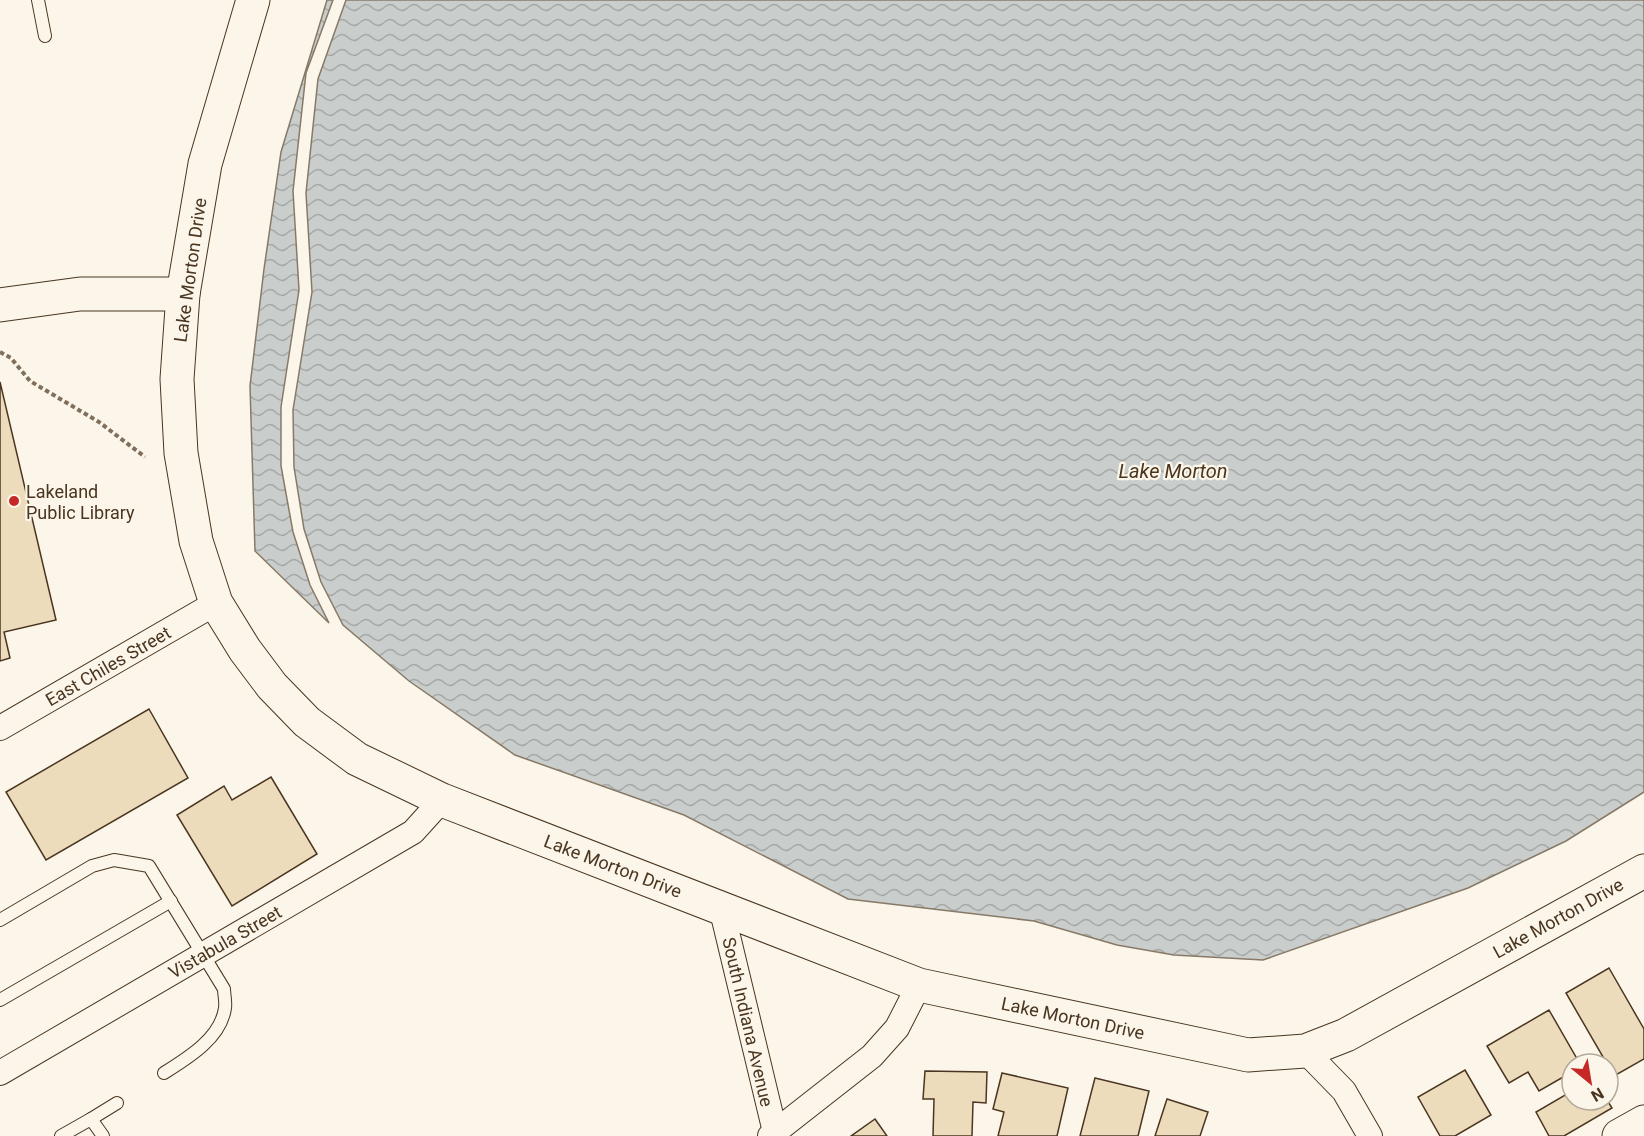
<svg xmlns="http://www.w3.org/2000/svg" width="1644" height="1136" viewBox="0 0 1644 1136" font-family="Roboto,sans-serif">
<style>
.water{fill:url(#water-waves);stroke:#887966;stroke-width:1.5}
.building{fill:#ecdcbc;stroke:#4a3520;stroke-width:1.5}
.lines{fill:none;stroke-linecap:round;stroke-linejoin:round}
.lane-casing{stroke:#4a3520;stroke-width:14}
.street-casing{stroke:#4a3520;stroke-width:26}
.secondary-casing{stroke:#4a3520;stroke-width:35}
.path{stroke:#7f6f5c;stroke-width:4;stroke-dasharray:4.5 3;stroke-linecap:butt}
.lane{stroke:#fbf6e9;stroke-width:12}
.street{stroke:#fbf6e9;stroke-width:24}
.secondary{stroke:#fbf6e9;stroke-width:33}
.poi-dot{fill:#c62828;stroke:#fbf6e9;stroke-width:2}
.labels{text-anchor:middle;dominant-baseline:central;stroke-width:4.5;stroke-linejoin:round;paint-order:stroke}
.street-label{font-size:18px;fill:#4a3520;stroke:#fbf6e9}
.poi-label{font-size:18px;fill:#4a3520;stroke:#fbf6e9;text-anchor:start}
.water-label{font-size:20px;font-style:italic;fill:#4a3520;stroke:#fbf6e9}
</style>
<defs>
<pattern id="water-waves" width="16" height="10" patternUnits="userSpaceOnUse" patternTransform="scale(1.5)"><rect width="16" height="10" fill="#c9cecd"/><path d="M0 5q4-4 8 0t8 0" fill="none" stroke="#a5a8a6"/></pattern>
</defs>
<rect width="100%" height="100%" fill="#fbf6e9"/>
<g class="water">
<path d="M327,0H333L306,73L293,191L299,290L281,407V466L293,532L310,585L329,623L255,551L250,386L264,269L281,152Z"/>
<path d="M346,0H1644V792L1566,841L1468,888L1263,960L1174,955L1117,945L1034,921L848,899L684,815L515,755L409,681L343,625L321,582L304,529L294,467L293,410L312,292L306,193L318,79Z"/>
</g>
<g class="building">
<path d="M0,382L56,620L4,632L10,658L0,661Z"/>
<path d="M149,709L188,778L46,860L6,792Z"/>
<path d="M271,777L317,854L232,906L177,815L224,786L232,800Z"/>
<path d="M1609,968L1644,1029V1059L1614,1076L1566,993Z"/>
<path d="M1549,1010L1580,1064H1572V1072L1539,1091L1528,1072L1509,1083L1487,1046Z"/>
<path d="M1465,1070L1491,1115L1455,1136H1440L1418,1097Z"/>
<path d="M925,1071L987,1072L986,1103L973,1102L972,1136H933L934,1099H923Z"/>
<path d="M1002,1073L1068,1088L1057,1136H998L1004,1112L993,1109Z"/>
<path d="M1095,1078L1149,1091L1138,1136H1080Z"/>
<path d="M1572,1091V1100H1607L1612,1108L1564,1136H1549L1536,1112Z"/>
<path d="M1167,1099L1208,1112L1200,1136H1155Z"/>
<path d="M875,1119L887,1136H851Z"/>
</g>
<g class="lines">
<g class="lane-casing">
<g id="lane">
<path d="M38,0L45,36"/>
<path d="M0,920L92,866L114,860L149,866L224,989C224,994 226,1002 225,1008C221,1038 188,1058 164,1073"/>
<path d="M0,1000L171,901"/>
<path d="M91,1119L117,1103"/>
<path d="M61,1136L91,1119L103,1136"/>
</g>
</g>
<g class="street-casing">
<g id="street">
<path d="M0,728L216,603"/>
<path d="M721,907L776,1136"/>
<path d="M1305,1051L1344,1091L1370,1136"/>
<path d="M0,1073L413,832L442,800"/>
<path d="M770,1136L872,1056L897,1028L919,985"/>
</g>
</g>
<g class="secondary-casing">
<g id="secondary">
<path d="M253,0L205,164L183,294L177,379L181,453L196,541L216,603L245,650L272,686L307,722L357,759L442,800L919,985L1248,1055L1305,1051L1346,1035L1644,871"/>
<path d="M0,305L80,294H183"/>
<path d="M1619,1136L1644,1122"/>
</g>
</g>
<path class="path" d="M0,352L11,358L30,381L99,422L145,457"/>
<use href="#lane" class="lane"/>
<use href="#street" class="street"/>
<use href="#secondary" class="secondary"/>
</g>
<circle class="poi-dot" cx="14" cy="501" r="6"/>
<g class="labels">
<g class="street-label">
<text transform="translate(190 270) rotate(-82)">Lake Morton Drive</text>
<text transform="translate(108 666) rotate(-30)">East Chiles Street</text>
<text transform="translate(613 866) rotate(21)">Lake Morton Drive</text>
<text transform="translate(1558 918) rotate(-29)">Lake Morton Drive</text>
<text transform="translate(225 942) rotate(-30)">Vistabula Street</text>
<text transform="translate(1073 1018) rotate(12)">Lake Morton Drive</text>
<text transform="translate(748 1022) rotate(77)">South Indiana Avenue</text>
</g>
<g class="poi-label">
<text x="26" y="491">Lakeland<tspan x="26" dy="21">Public Library</tspan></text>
</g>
<g class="water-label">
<text x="1173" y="471">Lake Morton</text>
</g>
</g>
<g transform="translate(1590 1082) rotate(150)"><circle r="28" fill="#fbf6e9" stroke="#b4a999" stroke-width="1.5"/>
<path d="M0-4.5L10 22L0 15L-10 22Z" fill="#c62828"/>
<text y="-9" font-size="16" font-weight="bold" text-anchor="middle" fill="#4a3520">N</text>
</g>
</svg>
